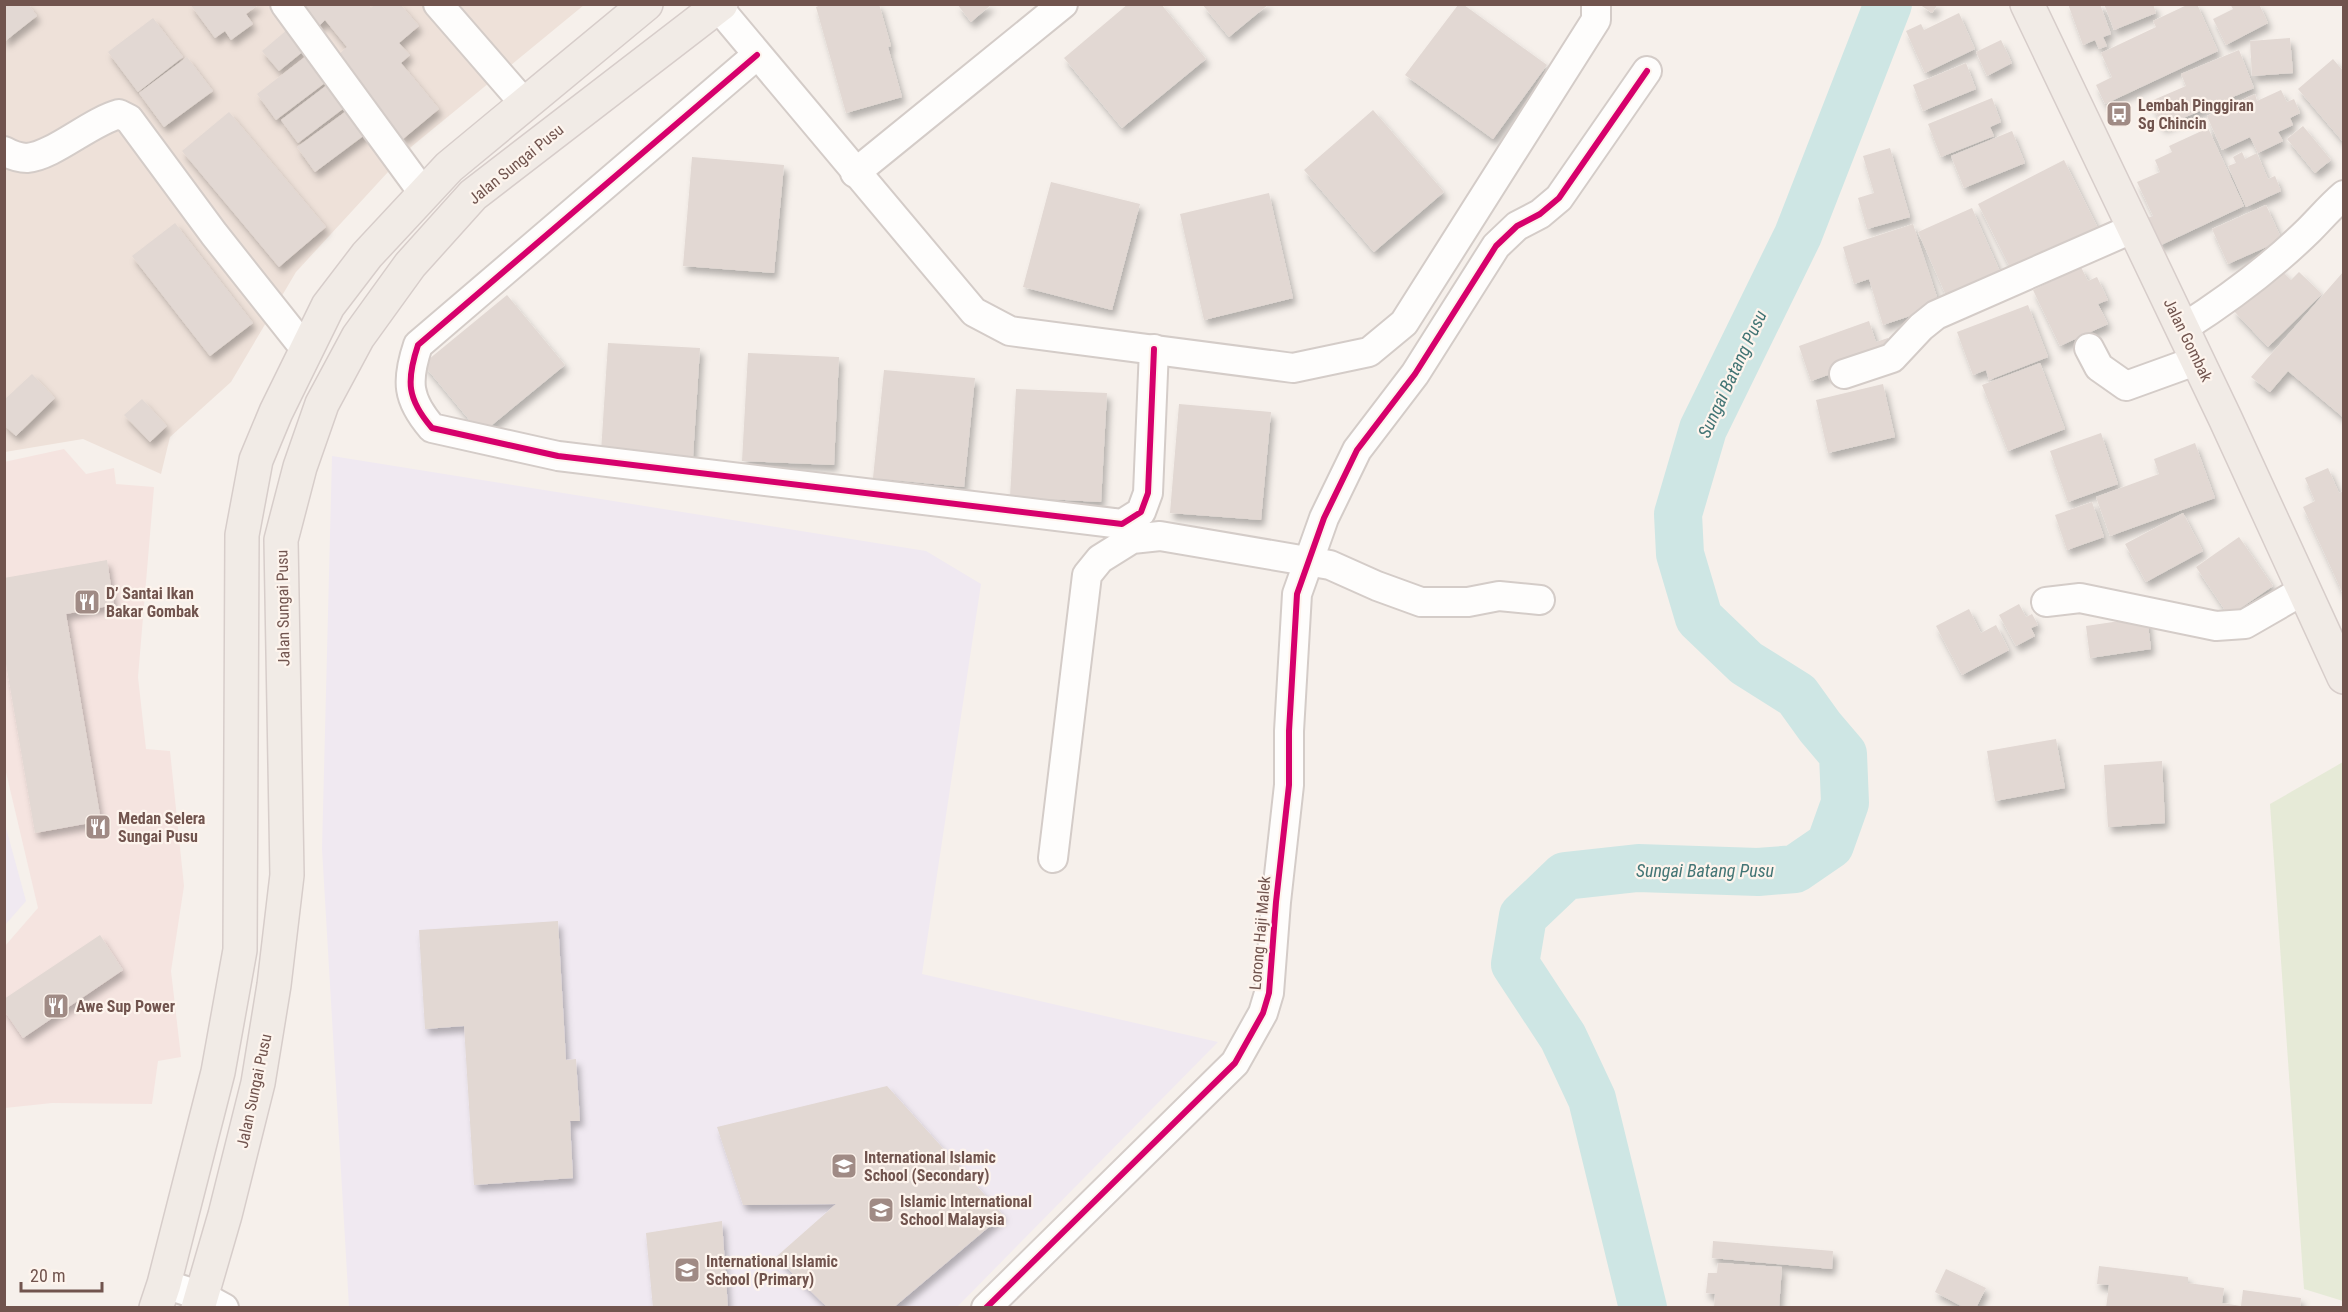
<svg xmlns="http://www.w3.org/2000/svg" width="2348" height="1312" viewBox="0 0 2348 1312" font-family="'Roboto Condensed',sans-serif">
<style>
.residential{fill:#eee1d9}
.commercial{fill:#f5e4e0}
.education{fill:#f0e9f1}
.green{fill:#e6ead7}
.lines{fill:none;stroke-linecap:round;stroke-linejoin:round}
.river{stroke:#cee6e4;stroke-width:48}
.building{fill:#e2d8d3;filter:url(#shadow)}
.minor-casing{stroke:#d4ccc8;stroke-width:32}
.major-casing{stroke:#d7cdca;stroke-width:36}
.minor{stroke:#fefdfc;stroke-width:28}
.major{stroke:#f1ebe6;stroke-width:33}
.cycleway-casing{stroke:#fdf4ed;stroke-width:10}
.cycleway{stroke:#d6006c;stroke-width:6}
.labels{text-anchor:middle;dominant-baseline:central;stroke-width:4.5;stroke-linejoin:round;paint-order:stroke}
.poi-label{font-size:16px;font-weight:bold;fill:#71544e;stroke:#fdf4ed;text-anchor:start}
.street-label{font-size:16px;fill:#71544e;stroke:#fdf4ed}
.water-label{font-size:18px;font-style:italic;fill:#437575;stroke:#fdf4ed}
</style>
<defs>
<filter id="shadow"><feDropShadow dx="3.5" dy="6" stdDeviation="3" flood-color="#0004"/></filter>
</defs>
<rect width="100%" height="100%" fill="#f6f0eb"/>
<path class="residential" d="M5,5H584L411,147L296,272L231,382L170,437L161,474L83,439L5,452Z"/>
<path class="commercial" d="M64,449L86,474L114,468L116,484L154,487L138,677L146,749L170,751L184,886L171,971L181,1057L158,1061L152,1104L52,1103L5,1108V946L38,908L5,768L4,462Z"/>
<g class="education">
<path d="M332,456L926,551L981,584L922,974L1218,1042L957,1307H349L322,849Z"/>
<path d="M5,824L26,901L5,925H4Z"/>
</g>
<path class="green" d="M2343,762V1301L2304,1289L2270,804Z"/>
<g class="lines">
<path class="river" d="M1643,1308L1592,1099L1563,1037L1515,964L1523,916L1565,876L1638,868L1758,872L1795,869L1830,845L1845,803L1843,754L1820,727L1797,695L1746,663L1699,618L1680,554L1678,514L1703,429L1798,235L1888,4"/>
</g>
<g class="building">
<path d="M4,4H28L37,16L4,42Z"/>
<path d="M190,4H259L246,14L253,24L231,40L225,31L215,38Z"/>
<path d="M300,4H368L371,8L375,4H400L419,26L399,43L410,55L401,63L439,109L403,139L336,57L347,47L325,20L318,27Z"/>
<path d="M823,4H879L891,46L888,47L902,97L846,113L816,7Z"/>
<path d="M957,4H992L971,22Z"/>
<path d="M1128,4H1161L1206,59L1122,128L1064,58Z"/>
<path d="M1202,4H1269L1229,37Z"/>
<path d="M1919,4H1938L1932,13Z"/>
<path d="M2068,4H2100L2111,34L2103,37L2107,46L2099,49L2095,40L2083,45Z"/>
<path d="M2104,4H2153L2156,13L2114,30Z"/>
<path d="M2189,4H2197L2218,51L2105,104L2096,85L2112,77L2101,53L2156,27L2153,21Z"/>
<path d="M2230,4H2259L2268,23L2226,45L2213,19L2233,9Z"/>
<path d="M1458,5H1464L1547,65L1493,139L1405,75Z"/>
<path d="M1959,13L1975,49L1925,73L1906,31L1921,24L1924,30Z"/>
<path d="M153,18L183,57L138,92L108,52Z"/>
<path d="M294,24L311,45L279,71L262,51Z"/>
<path d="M2290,38L2293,73L2252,76L2250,41Z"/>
<path d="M2001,40L2012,63L1987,76L1976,52Z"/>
<path d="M314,50L334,76L276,120L257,94Z"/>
<path d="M2239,50L2254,88L2162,127L2151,101L2186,86L2181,74Z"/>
<path d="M187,57L213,91L164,127L139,93Z"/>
<path d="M2333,59L2344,72V143L2298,89Z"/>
<path d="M1966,63L1976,89L1923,111L1913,85Z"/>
<path d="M335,79L352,102L298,143L281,120Z"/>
<path d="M2281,90L2287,102L2294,99L2300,113L2290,118L2293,125L2278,132L2283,141L2258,153L2250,137L2222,150L2207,116L2255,94L2257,101Z"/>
<path d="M1992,98L2001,122L1990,127L1994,136L1941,157L1928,124Z"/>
<path d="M356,104L374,128L315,172L297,147Z"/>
<path d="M1373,110L1444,192L1374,252L1304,170Z"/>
<path d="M229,112L326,227L279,267L182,151Z"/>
<path d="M2303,126L2331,160L2315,173L2287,139Z"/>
<path d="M2208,128L2244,206L2159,246L2147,218L2153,216L2137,182L2160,172L2155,160L2172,152L2169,146Z"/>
<path d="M2012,131L2025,163L1964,188L1951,156Z"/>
<path d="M1890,148L1910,217L1867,229L1858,198L1874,193L1863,156Z"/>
<path d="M2242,152L2245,159L2257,153L2268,179L2275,176L2281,191L2246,207L2228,166L2236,163L2233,157Z"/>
<path d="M692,157L784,165L774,273L683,266Z"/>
<path d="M2064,160L2101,234L2015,277L1978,204Z"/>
<path d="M1051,182L1140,204L1112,310L1023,287Z"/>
<path d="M1269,193L1293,298L1204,320L1180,214Z"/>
<path d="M2266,205L2282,240L2228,264L2212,229Z"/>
<path d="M1972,208L2002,276L1948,300L1918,232Z"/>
<path d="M175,223L253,323L210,356L132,256Z"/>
<path d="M1913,224L1940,306L1883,325L1869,279L1854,284L1843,247Z"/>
<path d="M2081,267L2088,281L2097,277L2108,300L2098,304L2108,324L2060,346L2033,290Z"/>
<path d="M2278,267L2291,280L2299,272L2322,294L2268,347L2233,310Z"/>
<path d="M2344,271V418L2288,371L2270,392L2251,377Z"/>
<path d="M507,295L565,365L481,434L423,364Z"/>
<path d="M2028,305L2048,357L1989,380L1986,370L1973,375L1957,332Z"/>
<path d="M1869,321L1876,342L1888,338L1893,352L1811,381L1799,346Z"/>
<path d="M608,343L700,348L693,457L601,452Z"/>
<path d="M748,353L839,357L834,465L742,461Z"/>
<path d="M2040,363L2065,429L2008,451L1982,385Z"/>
<path d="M884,370L975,378L964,487L873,478Z"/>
<path d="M32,374L55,398L16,436L4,425V400Z"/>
<path d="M1883,384L1895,437L1828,453L1816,400Z"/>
<path d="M1016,389L1107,393L1101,502L1010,497Z"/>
<path d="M142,399L167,426L150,442L124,415Z"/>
<path d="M1179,404L1271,412L1261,520L1170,513Z"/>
<path d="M2101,433L2118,484L2068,502L2050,451Z"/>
<path d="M2195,443L2215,498L2110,536L2096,497L2159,474L2154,459Z"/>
<path d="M2328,468L2339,493L2344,491V596L2303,507L2315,501L2305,478Z"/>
<path d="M2092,502L2104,537L2067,550L2055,515Z"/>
<path d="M2183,513L2203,551L2146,582L2125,544Z"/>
<path d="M2239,537L2273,586L2229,616L2196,567Z"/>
<path d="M107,560L114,605L66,614L101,821L35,833L4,652V578Z"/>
<path d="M2019,604L2026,617L2032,614L2038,625L2031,628L2035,636L2016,646L1999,615Z"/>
<path d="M1969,609L1981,633L1996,625L2009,650L1962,675L1936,626Z"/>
<path d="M2147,617L2151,649L2090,658L2086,626Z"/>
<path d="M2056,739L2065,788L1995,801L1987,751Z"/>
<path d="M2162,761L2165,823L2108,827L2104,765Z"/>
<path d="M558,921L566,1060L576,1059L580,1121H570L573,1178L474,1185L464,1026L425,1029L419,930Z"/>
<path d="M100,935L123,970L23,1038L4,1010V999Z"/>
<path d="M887,1086L1003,1215L893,1308H828L776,1257L836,1204L743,1205L717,1127Z"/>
<path d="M722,1221L728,1308H653L646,1233Z"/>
<path d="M1713,1241L1833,1251L1832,1269L1712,1258Z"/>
<path d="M1718,1263L1782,1267L1779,1308H1714L1715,1294L1706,1293L1708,1273H1717Z"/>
<path d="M2099,1266L2188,1277V1283L2224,1288L2222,1303L2241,1306L2243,1290L2301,1298L2300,1308H2106L2109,1285L2097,1284Z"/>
<path d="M1946,1269L1986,1288L1976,1308H1965L1935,1292Z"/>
</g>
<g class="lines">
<g class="minor-casing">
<g id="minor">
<path d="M285,4L424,194"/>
<path d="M438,4L524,103"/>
<path d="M718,7L974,312L1010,331L1293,368L1369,352L1404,323L1596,20V4"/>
<path d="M757,55L418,345C406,381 407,399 432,428L558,456L1122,524L1141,512L1148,493L1154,349"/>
<path d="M4,151C11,155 20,158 27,158C53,156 90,122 119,114L129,119L214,234L306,350"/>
<path d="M855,173L1063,4"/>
<path d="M2183,328C2227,300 2270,268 2308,231C2320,219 2331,206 2344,195"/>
<path d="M2089,348L2099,367L2126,386L2198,360"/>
<path d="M1844,374L1892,358L1921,327L1936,315L2134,228"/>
<path d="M2046,602L2080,598L2216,626L2245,624L2304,590"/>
<path d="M1053,858L1087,575L1100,559L1132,539L1160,536L1330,565L1377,586L1421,602H1468L1499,596L1540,600"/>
<path d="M164,1284L202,1296L224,1308"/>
<path d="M986,1308L1235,1063L1263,1013L1269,993L1276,902L1289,785V731L1297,594L1324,518L1357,450L1415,374L1496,246L1517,226L1540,214L1559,198L1647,71"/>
</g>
</g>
<g class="major-casing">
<g id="major">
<path d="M2027,4L2225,418L2344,677"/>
<path d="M156,1308L164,1284L218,1072L240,950L242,535L256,460L276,412L328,306L367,255L449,167L646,4"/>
<path d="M198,1308L225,1215L258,1083L274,985L287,875L281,540L300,467L322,404L358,337L410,265L473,195L721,4"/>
</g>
</g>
<use href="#minor" class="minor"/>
<use href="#major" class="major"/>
<g class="cycleway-casing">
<g id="cycleway">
<path d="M757,55L418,345C406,381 407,399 432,428L558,456L1122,524L1141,512L1148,493L1154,349"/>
<path d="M986,1308L1235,1063L1263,1013L1269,993L1276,902L1289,785V731L1297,594L1324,518L1357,450L1415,374L1496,246L1517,226L1540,214L1559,198L1647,71"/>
</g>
</g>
<use href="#cycleway" class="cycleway"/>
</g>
<defs>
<g id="bus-square" transform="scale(1.35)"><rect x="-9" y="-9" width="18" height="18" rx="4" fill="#a08b85" stroke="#fdf4ed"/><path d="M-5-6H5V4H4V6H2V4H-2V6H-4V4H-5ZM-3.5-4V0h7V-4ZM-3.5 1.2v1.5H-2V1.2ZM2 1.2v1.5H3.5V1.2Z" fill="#fff"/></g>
<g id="restaurant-square" transform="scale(1.35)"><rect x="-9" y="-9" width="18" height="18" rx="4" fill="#a08b85" stroke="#fdf4ed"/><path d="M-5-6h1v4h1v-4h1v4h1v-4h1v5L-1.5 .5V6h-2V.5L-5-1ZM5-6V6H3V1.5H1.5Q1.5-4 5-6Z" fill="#fff"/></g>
<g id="school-square" transform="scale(1.35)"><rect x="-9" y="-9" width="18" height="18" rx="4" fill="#a08b85" stroke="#fdf4ed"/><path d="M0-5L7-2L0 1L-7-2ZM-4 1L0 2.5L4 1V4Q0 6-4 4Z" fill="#fff"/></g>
</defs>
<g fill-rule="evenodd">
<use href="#bus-square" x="2119" y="114"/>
<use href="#restaurant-square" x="87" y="602"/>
<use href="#restaurant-square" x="98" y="827"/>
<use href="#restaurant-square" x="56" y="1006"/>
<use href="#school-square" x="844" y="1166"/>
<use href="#school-square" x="881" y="1210"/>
<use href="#school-square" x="687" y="1270"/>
</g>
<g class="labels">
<g class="poi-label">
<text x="2138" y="105">Lembah Pinggiran<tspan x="2138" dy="18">Sg Chincin</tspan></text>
<text x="106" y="593">D’ Santai Ikan<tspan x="106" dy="18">Bakar Gombak</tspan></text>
<text x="118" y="818">Medan Selera<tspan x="118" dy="18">Sungai Pusu</tspan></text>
<text x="76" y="1006">Awe Sup Power</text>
<text x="864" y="1157">International Islamic<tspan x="864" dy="18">School (Secondary)</tspan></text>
<text x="900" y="1201">Islamic International<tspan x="900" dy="18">School Malaysia</tspan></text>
<text x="706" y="1261">International Islamic<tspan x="706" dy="18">School (Primary)</tspan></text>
</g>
<g class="street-label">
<text transform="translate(516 164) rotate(-39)">Jalan Sungai Pusu</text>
<text transform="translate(2188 340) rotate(64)">Jalan Gombak</text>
<text transform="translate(283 608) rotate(-91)">Jalan Sungai Pusu</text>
<text transform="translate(1260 933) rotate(-85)">Lorong Haji Malek</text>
<text transform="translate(254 1091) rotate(-78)">Jalan Sungai Pusu</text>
</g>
<g class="water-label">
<text transform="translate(1732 374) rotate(-65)">Sungai Batang Pusu</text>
<text x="1705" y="870">Sungai Batang Pusu</text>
</g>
</g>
<rect width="2348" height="1312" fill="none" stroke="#71544e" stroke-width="12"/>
<path d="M21 1282v9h81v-9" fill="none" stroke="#71544e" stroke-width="3"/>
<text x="30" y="1282" font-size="18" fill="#71544e" stroke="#fdf4ed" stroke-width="4.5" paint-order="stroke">20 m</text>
</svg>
